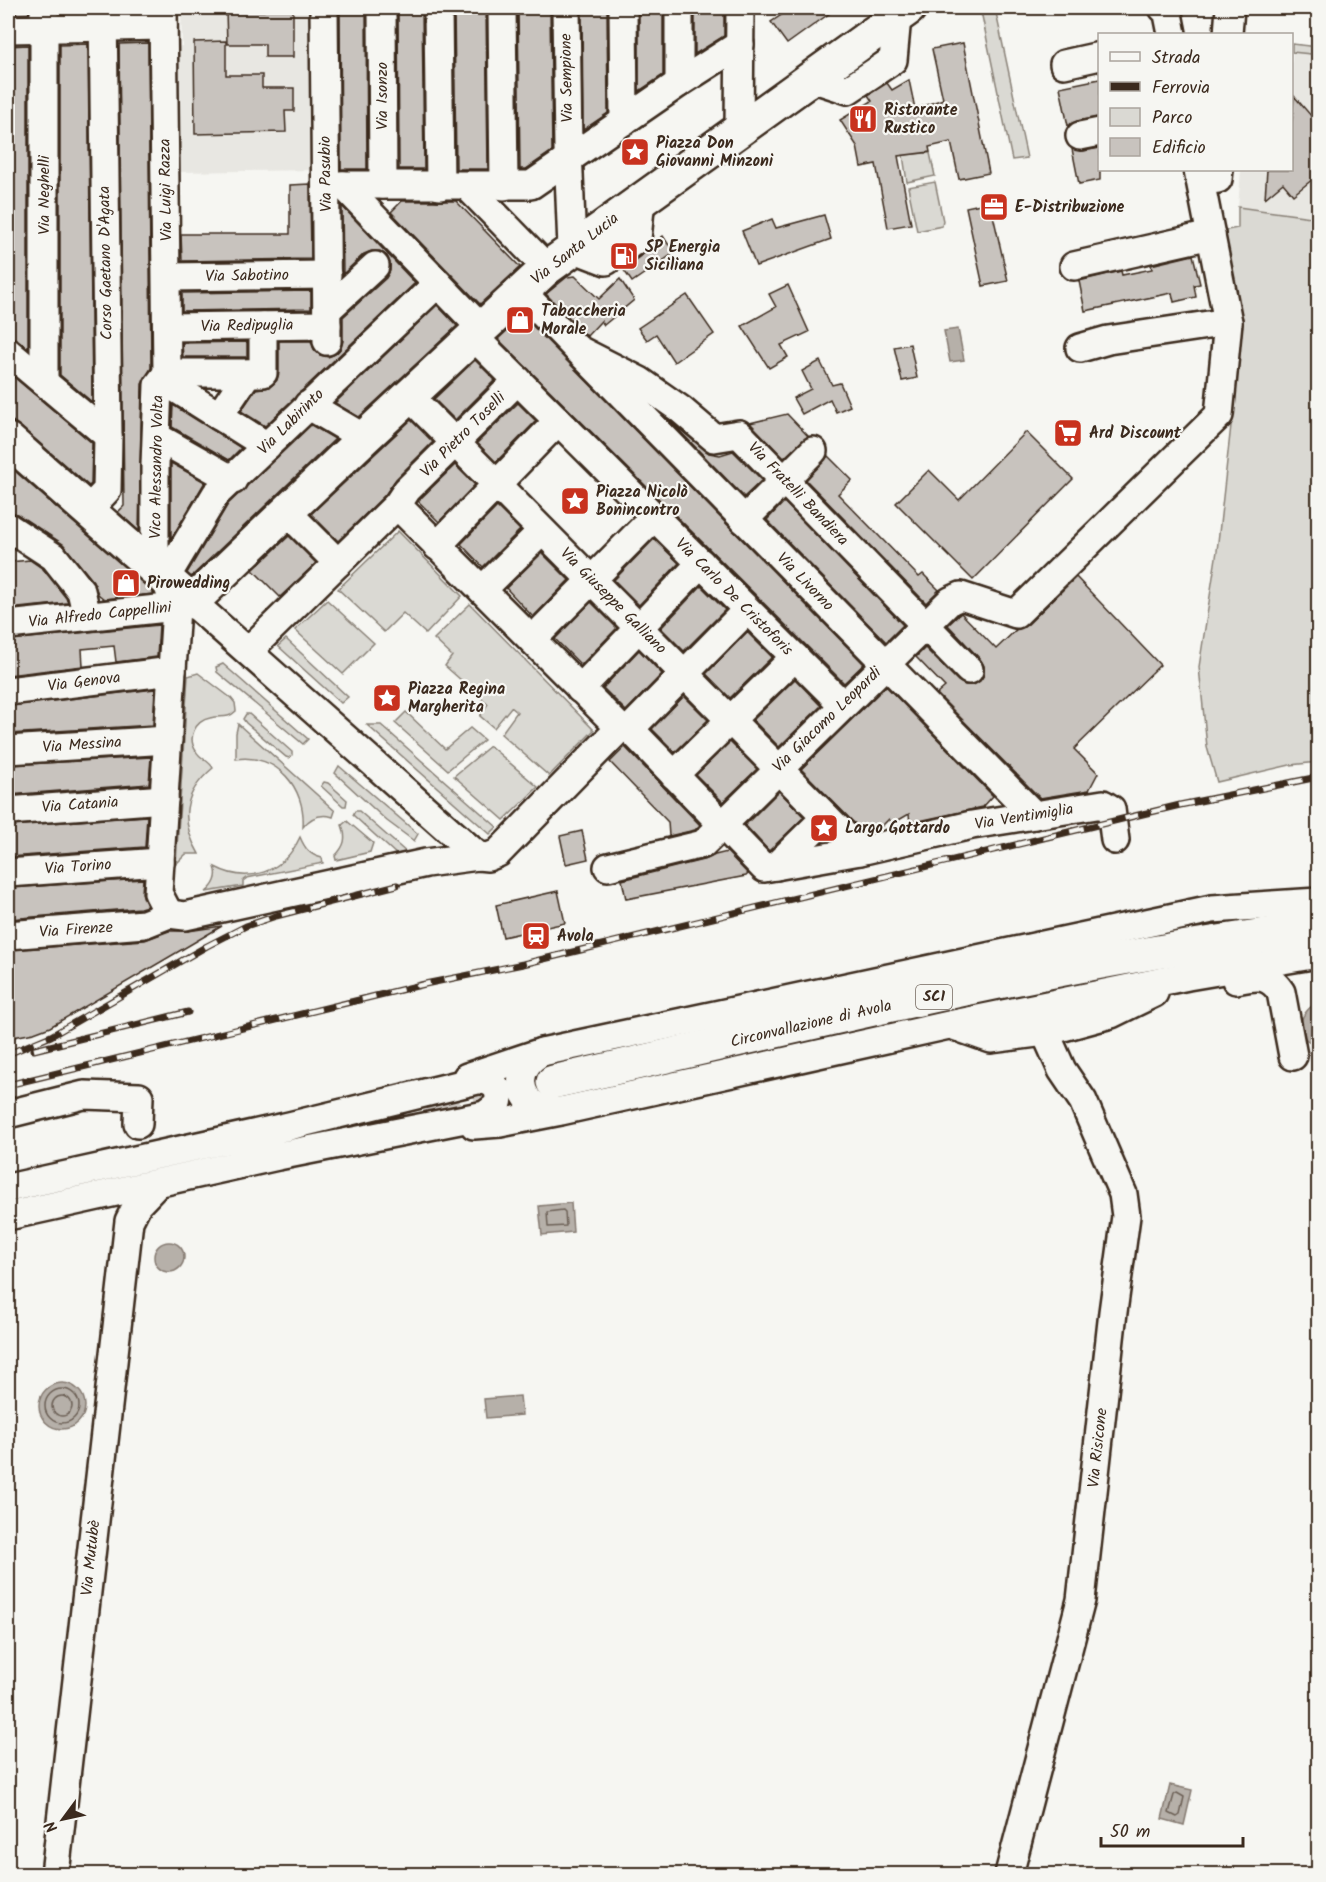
<svg xmlns="http://www.w3.org/2000/svg" width="1326" height="1882" viewBox="0 0 1326 1882" font-family="Kalam,sans-serif">
<style>
.built{fill:#e8e7e2}
.green{fill:#dad9d3;stroke:#8a8278;stroke-width:1.5}
.water{fill:#b6b0a9;stroke:#857a71;stroke-width:1.5}
.lines{fill:none;stroke-linecap:round;stroke-linejoin:round}
.shore{stroke:#6c6056;stroke-width:1.5}
.building{fill:#c8c3be;stroke:#3b2a1e;stroke-width:1.5}
.major-tunnel{stroke:#d1cdc8;stroke-width:33;stroke-dasharray:33 16;stroke-linecap:butt}
.minor-casing{stroke:#3b2a1e;stroke-width:32}
.major-casing{stroke:#3b2a1e;stroke-width:38}
.minor{stroke:#f6f6f2;stroke-width:27}
.major{stroke:#f6f6f2;stroke-width:33}
.rail-casing{stroke:#3b2a1e;stroke-width:7}
.rail{stroke:#f6f6f2;stroke-width:4.5;stroke-dasharray:14;stroke-linecap:butt}
.labels{text-anchor:middle;dominant-baseline:central;stroke-width:4.5;stroke-linejoin:round;paint-order:stroke}
.shield{fill:#f6f6f2;stroke:#73675e;stroke-width:1.5}
.shield-label{font-size:15px;font-weight:bold;fill:#3b2a1e}
.street-label{font-size:16px;fill:#3b2a1e;stroke:#f6f6f2}
.poi-label{font-size:16px;font-weight:bold;fill:#3b2a1e;stroke:#f6f6f2;text-anchor:start}
</style>
<rect width="100%" height="100%" fill="#f6f6f2"/>
<filter id="ink" filterUnits="userSpaceOnUse"><feTurbulence type="fractalNoise" baseFrequency=".0167" numOctaves="2"/><feDisplacementMap in="SourceGraphic" scale="12" xChannelSelector="R" yChannelSelector="G"/><feConvolveMatrix kernelMatrix="1 2 1 2 8 2 1 2 1" color-interpolation-filters="sRGB"/></filter>
<g filter="url(#ink)">
<g class="built">
<path d="M171,8H315L317,170L175,172L172,48L182,46L181,11L171,12Z"/>
<path d="M1292,44L1318,47V218L1238,207L1241,170H1292Z"/>
</g>
<g class="green">
<path d="M973,8H995L1027,158L1012,160L982,16Z"/>
<path d="M1292,44L1318,47V64L1311,54L1292,52Z"/>
<path d="M925,153H930L935,176L907,182L903,155Z"/>
<path d="M935,182L943,221L942,226L917,231L908,187Z"/>
<path d="M1238,207L1318,218V762L1290,765L1217,782L1207,747L1199,667L1217,551L1241,336L1240,309H1238L1222,231L1238,228Z"/>
<path d="M398,531L462,596L426,634L403,613L384,632L338,589Z"/>
<path d="M327,600L374,643L343,674L295,630Z"/>
<path d="M470,604L594,730L549,776L501,734L517,712L511,707L494,728L480,716L488,704L445,666L452,656L434,639Z"/>
<path d="M286,639L348,697L341,703L278,646Z"/>
<path d="M223,664L308,739L303,744L217,672L216,667Z"/>
<path d="M198,673L231,698L235,703L236,711C227,720 221,715 210,718C195,721 187,738 196,751C200,759 209,760 213,768C183,793 179,820 199,854H186L176,864L188,676Z"/>
<path d="M406,712L445,749L470,728L484,740L448,770L395,723Z"/>
<path d="M246,714H249L292,752V755L289,758L286,757L246,723L243,719Z"/>
<path d="M238,724L335,811L333,817C320,813 311,817 303,827C306,788 277,753 236,759V733Z"/>
<path d="M367,725H381L497,827L490,834Z"/>
<path d="M490,746L538,787L504,820L454,776Z"/>
<path d="M339,766L418,834L414,841L387,821L335,773Z"/>
<path d="M324,782L328,783L347,800L346,806H343L321,786Z"/>
<path d="M355,811H359L407,853L397,855L353,815Z"/>
<path d="M347,821L373,843L370,852L336,860L335,856C345,846 347,838 342,825Z"/>
<path d="M300,837C305,849 310,855 322,858L323,863L247,878L243,881V886L206,892C214,886 219,877 215,867C249,885 284,872 300,837Z"/>
</g>
<g class="water">
<path d="M958,329L964,360L950,362L944,331Z"/>
<path d="M1316,1003H1318V1048C1296,1037 1295,1017 1316,1003Z"/>
<path d="M571,1203L573,1232L542,1235L539,1206Z"/>
<circle cx="169" cy="1257" r="15"/>
<circle cx="62" cy="1406" r="23"/>
<path d="M520,1396L522,1415L486,1418L484,1399Z"/>
<path d="M1170,1785L1192,1790L1184,1825L1162,1819Z"/>
</g>
<g class="lines">
<g class="shore">
<path d="M563,1210L565,1212L566,1226L548,1227L547,1212Z"/>
<circle cx="62" cy="1406" r="17"/>
<circle cx="62" cy="1406" r="10"/>
<path d="M1177,1793L1184,1797L1180,1815L1177,1817L1169,1813L1174,1795Z"/>
</g>
</g>
<g class="building">
<path d="M264,8H293V57H265V44H227L226,11H264Z"/>
<path d="M340,8H366L367,169H341Z"/>
<path d="M398,8H422L424,169H399Z"/>
<path d="M454,8H486L488,169H456Z"/>
<path d="M518,8H550L552,151L526,169H520Z"/>
<path d="M582,8H607L608,113L583,130Z"/>
<path d="M639,8H663V75L639,91Z"/>
<path d="M695,8H724V36L695,54Z"/>
<path d="M792,8H837L787,44L771,22Z"/>
<path d="M226,41V75H262V88H294V111H285L286,132L195,134L194,42Z"/>
<path d="M148,43L151,368L142,384L139,531L118,512L124,506L119,44Z"/>
<path d="M963,43L989,173L959,179L951,142L929,147L930,152L898,156L911,224L888,228L876,164L861,167L857,146L840,120L872,101L868,95L887,83L892,90L909,80L915,109L943,99L932,49Z"/>
<path d="M88,44L92,402L60,375V45Z"/>
<path d="M28,45V348L18,340L8,337V46Z"/>
<path d="M1100,79V117L1077,121L1068,126L1060,87Z"/>
<path d="M1294,96L1312,117L1318,111V175L1293,195L1283,183L1265,198L1267,170H1292V124Z"/>
<path d="M1100,148V180L1079,184L1072,149L1083,151Z"/>
<path d="M310,184L311,259L182,261L181,234H290V185Z"/>
<path d="M402,201H456L520,267L480,304L391,212Z"/>
<path d="M990,202L1008,281L983,286L966,207Z"/>
<path d="M342,206L415,283L265,426L241,411L256,389L270,387L277,380L279,373V341H311L314,349L320,355L328,357L335,354L341,348L343,341V317L386,278L390,271V263L387,256L380,251H372L364,254L343,274Z"/>
<path d="M824,215L831,239L756,266L742,231L772,219L776,228Z"/>
<path d="M663,236L674,253L632,282L623,269L646,252L652,244Z"/>
<path d="M1193,255L1200,284L1194,285L1196,297L1174,302L1172,293L1085,311L1079,281L1121,271L1122,275L1152,269L1151,265Z"/>
<path d="M575,276L599,299L620,279L634,300L604,325L601,321L587,336L546,294L567,277Z"/>
<path d="M788,285L809,332L781,345L788,357L769,368L742,326L776,307L769,294Z"/>
<path d="M311,291V309L182,311V293Z"/>
<path d="M687,295L714,334L674,362L656,334L647,340L638,328Z"/>
<path d="M437,305L457,326L359,417L335,403Z"/>
<path d="M523,316L864,664L844,683L498,339Z"/>
<path d="M247,342V357H183L182,343Z"/>
<path d="M910,344L917,378L902,381L894,347Z"/>
<path d="M475,360L495,380L455,420L434,399Z"/>
<path d="M820,361L832,385L840,383L850,406L836,412L830,399L802,414L793,398L811,389L802,371Z"/>
<path d="M8,372L92,443L91,484L89,486L20,426L8,418Z"/>
<path d="M518,403L536,421L496,462L477,443Z"/>
<path d="M173,405L211,429L241,448L229,460L172,427Z"/>
<path d="M787,414L808,436L784,458L750,423Z"/>
<path d="M411,420L433,442L396,479L385,495L338,541L311,514Z"/>
<path d="M670,421L709,453L720,455L733,451L762,480L744,497Z"/>
<path d="M311,425L335,439L191,577L187,573L228,504Z"/>
<path d="M1026,432L1073,479L973,580L896,503L929,470L959,500Z"/>
<path d="M828,456L852,480L838,494L919,577L923,574L939,590L926,603L806,480Z"/>
<path d="M171,463L205,482L171,539Z"/>
<path d="M8,465L154,593V594L104,599L98,594L93,581L63,544L17,514L8,511Z"/>
<path d="M455,465L475,485L439,522L418,501Z"/>
<path d="M784,502L903,625L886,642L767,520Z"/>
<path d="M497,507L520,530L483,567L461,544Z"/>
<path d="M289,536L316,563L280,597L253,570Z"/>
<path d="M654,539L679,563L639,605L614,580Z"/>
<path d="M542,553L569,580L533,617L506,588Z"/>
<path d="M30,560L43,569L66,598L68,603L8,609V566L11,565L10,562Z"/>
<path d="M1076,577L1160,665L1074,749L1098,773L1089,790L1040,798L937,694L945,687L916,657L925,648L958,681L965,685H973L980,681L984,675V666L980,659L948,625L961,613L996,649L1017,629L1027,625Z"/>
<path d="M701,586L725,610L684,651L661,628Z"/>
<path d="M591,602L617,628L581,665L555,639Z"/>
<path d="M159,625L157,657L116,662L114,646L82,649L83,666L8,675V640Z"/>
<path d="M747,632L772,657L730,698L706,674Z"/>
<path d="M639,650L662,674L626,711L603,688Z"/>
<path d="M795,679L821,706L779,747L753,720Z"/>
<path d="M886,686L993,796L983,807L910,823L909,814L892,824L889,819L877,831L865,834L801,769Z"/>
<path d="M155,689L153,725L8,734V706Z"/>
<path d="M684,696L708,720L675,752L652,729Z"/>
<path d="M730,742L757,769L723,802L696,775Z"/>
<path d="M625,747L700,825L695,830L669,836L668,822L610,762Z"/>
<path d="M151,757L149,784L8,795V765Z"/>
<path d="M779,791L804,817L769,851L745,825Z"/>
<path d="M147,816L145,847L8,857V826Z"/>
<path d="M582,831L588,859L566,864L560,836Z"/>
<path d="M727,852L748,874L746,876L626,899L622,880L707,859L715,855Z"/>
<path d="M143,879L142,893L147,906L140,908L9,919L8,888Z"/>
<path d="M558,891L565,923L503,937L496,905Z"/>
<path d="M222,926L50,1027L34,1033L8,1038V950L145,940L169,931H188Z"/>
</g>
<g class="lines">
<path class="major-tunnel" d="M235,1152L528,1088"/>
<g class="minor-casing">
<g id="minor">
<path d="M44,8V382"/>
<path d="M163,8L167,373L172,386L267,446"/>
<path d="M324,8L327,341"/>
<path d="M382,8L383,185"/>
<path d="M438,8L440,186"/>
<path d="M502,8L504,186"/>
<path d="M566,8L568,149L572,248L606,261L637,239L641,199"/>
<path d="M623,8L624,121"/>
<path d="M1163,8L1167,9L1172,34"/>
<path d="M8,29L163,26"/>
<path d="M1228,34L1230,8"/>
<path d="M1064,64L1100,56"/>
<path d="M811,78L848,90L893,60L897,17"/>
<path d="M679,83V8"/>
<path d="M739,129L740,8"/>
<path d="M1080,136L1100,132"/>
<path d="M1201,181L1218,179L1219,170"/>
<path d="M326,185H531L679,83L740,44"/>
<path d="M343,185L481,328"/>
<path d="M467,186L547,268"/>
<path d="M1074,266L1211,235"/>
<path d="M167,277L327,275"/>
<path d="M521,291L577,349L640,381L680,409L714,438L739,434L969,670"/>
<path d="M327,310L375,266"/>
<path d="M167,327L327,325"/>
<path d="M473,336L843,705"/>
<path d="M1080,348L1108,340L1228,322"/>
<path d="M577,349L1034,815"/>
<path d="M8,352L108,436"/>
<path d="M167,373H263V326"/>
<path d="M409,396L860,851"/>
<path d="M308,405L364,438"/>
<path d="M219,416L248,373"/>
<path d="M157,437L233,480"/>
<path d="M397,505L620,728L630,729L747,610"/>
<path d="M88,510L107,490L108,436L103,8"/>
<path d="M287,512L338,563"/>
<path d="M744,520L813,451"/>
<path d="M8,527L54,557L81,591L87,616"/>
<path d="M437,546L558,421"/>
<path d="M148,564L155,547V465L158,385L167,373"/>
<path d="M482,590L542,531"/>
<path d="M8,625L176,607L192,602L478,856"/>
<path d="M532,640L654,517"/>
<path d="M248,651L397,505L407,490L518,380"/>
<path d="M580,689L701,563"/>
<path d="M8,691L172,671"/>
<path d="M630,729L764,868L860,851L972,825L1103,804L1111,809L1115,840"/>
<path d="M8,750L168,740"/>
<path d="M674,775L795,657"/>
<path d="M8,811L164,799"/>
<path d="M776,866L826,817"/>
<path d="M608,867L703,844L950,601L961,596L1016,614L1219,415L1228,322L1198,170"/>
<path d="M8,873L160,862"/>
<path d="M169,914L158,893L176,607L165,579L216,494L438,283"/>
<path d="M8,935L144,924L169,914L185,916L426,863L478,856L488,857L498,853L620,728"/>
<path d="M1236,980C1257,976 1268,973 1281,992L1293,1056"/>
<path d="M951,1025L991,1039L1045,1032L1111,1014L1154,993"/>
<path d="M542,1052C507,1070 520,1113 559,1111"/>
<path d="M467,1077L542,1052L1212,909L1318,902"/>
<path d="M8,1114L84,1095L139,1097L138,1124"/>
<path d="M474,1125L500,1123L561,1111L949,1025L1188,976L1318,954"/>
<path d="M8,1188L289,1126L478,1080C494,1079 503,1091 497,1106L485,1115L278,1156L8,1216"/>
<path d="M55,1874L129,1221L137,1205L158,1183"/>
<path d="M1009,1874L1081,1600L1113,1312L1126,1216L1123,1194L1083,1101L1062,1070L1045,1032"/>
</g>
</g>
<g class="major-casing">
<g id="major">
<path d="M8,440L192,602L364,438L547,268L909,8"/>
<path d="M553,1082C807,1025 1060,960 1318,928"/>
</g>
</g>
<use href="#minor" class="minor"/>
<use href="#major" class="major"/>
<g class="rail-casing">
<g id="rail">
<path d="M34,1050L188,1012"/>
<path d="M8,1054L51,1036L207,946L246,926L276,916L397,885"/>
<path d="M8,1085L425,984L523,964L1180,805L1318,777"/>
</g>
</g>
<use href="#rail" class="rail"/>
</g>
</g>
<defs>
<g id="restaurant-square" transform="scale(1.5)"><rect x="-9" y="-9" width="18" height="18" rx="4" fill="#c8321e" stroke="#f6f6f2"/><path d="M-5-6h1v4h1v-4h1v4h1v-4h1v5L-1.5 .5V6h-2V.5L-5-1ZM5-6V6H3V1.5H1.5Q1.5-4 5-6Z" fill="#fff"/></g>
<g id="sight-square" transform="scale(1.5)"><rect x="-9" y="-9" width="18" height="18" rx="4" fill="#c8321e" stroke="#f6f6f2"/><path d="M0-6L1.8-2.2L6-1.7L2.9 1.2L3.7 5.4L0 3.3L-3.7 5.4L-2.9 1.2L-6-1.7L-1.8-2.2Z" fill="#fff"/></g>
<g id="office-square" transform="scale(1.5)"><rect x="-9" y="-9" width="18" height="18" rx="4" fill="#c8321e" stroke="#f6f6f2"/><path d="M-6-3h4V-5.5h4V-3h4V5H-6ZM-1-4.5V-3h2v-1.5ZM-6 0V1H6V0Z" fill="#fff"/></g>
<g id="fuel-square" transform="scale(1.5)"><rect x="-9" y="-9" width="18" height="18" rx="4" fill="#c8321e" stroke="#f6f6f2"/><path d="M-5.5-6h7V0h2V4h1.3V-2.5L3-4.5l.8-.8L6-3V5H2.5V1h-1V6h-7ZM-4.2-4.7v3.2H.2V-4.7Z" fill="#fff"/></g>
<g id="shop-square" transform="scale(1.5)"><rect x="-9" y="-9" width="18" height="18" rx="4" fill="#c8321e" stroke="#f6f6f2"/><path d="M-5-2.5h2.3a2.7 3.5 0 0 1 5.4 0H5L5.5 6h-11ZM-1.5-2.5h3a1.5 2.3 0 0 0-3 0Z" fill="#fff"/></g>
<g id="supermarket-square" transform="scale(1.5)"><rect x="-9" y="-9" width="18" height="18" rx="4" fill="#c8321e" stroke="#f6f6f2"/><path d="M-6-5.5h2.5l.6 2H6L4.5 2H-2.5L-4.4-4H-6ZM-1.5 3.2a1.3 1.3 0 1 0 .1 0ZM3 3.2a1.3 1.3 0 1 0 .1 0Z" fill="#fff"/></g>
<g id="station-square" transform="scale(1.5)"><rect x="-9" y="-9" width="18" height="18" rx="4" fill="#c8321e" stroke="#f6f6f2"/><path d="M-3-6H3Q5-6 5-4V2Q5 4 3 4L4.5 6H3L1.5 4h-3L-3 6H-4.5L-3 4Q-5 4-5 2V-4Q-5-6-3-6ZM-3.5-4v3h7v-3ZM-3.5 1v1.5H-2V1ZM2 1v1.5H3.5V1Z" fill="#fff"/></g>
</defs>
<g fill-rule="evenodd">
<use href="#restaurant-square" x="863" y="119"/>
<use href="#sight-square" x="635" y="152"/>
<use href="#office-square" x="994" y="207"/>
<use href="#fuel-square" x="624" y="256"/>
<use href="#shop-square" x="520" y="320"/>
<use href="#supermarket-square" x="1068" y="433"/>
<use href="#sight-square" x="575" y="501"/>
<use href="#shop-square" x="126" y="583"/>
<use href="#sight-square" x="387" y="698"/>
<use href="#sight-square" x="824" y="828"/>
<use href="#station-square" x="536" y="936"/>
</g>
<g class="labels">
<rect class="shield" x="916" y="985" width="36" height="24" rx="4.5"/>
<g class="shield-label">
<text x="934" y="997">SC1</text>
</g>
<g class="street-label">
<text transform="translate(567 78) rotate(-91)">Via Sempione</text>
<text transform="translate(382 96) rotate(-90)">Via Isonzo</text>
<text transform="translate(326 174) rotate(-91)">Via Pasubio</text>
<text transform="translate(166 190) rotate(-91)">Via Luigi Razza</text>
<text transform="translate(44 195) rotate(-90)">Via Neghelli</text>
<text transform="translate(575 249) rotate(-38)">Via Santa Lucia</text>
<text transform="translate(106 263) rotate(-91)">Corso Gaetano D'Agata</text>
<text transform="translate(247 276) rotate(-1)">Via Sabotino</text>
<text transform="translate(247 326) rotate(-1)">Via Redipuglia</text>
<text transform="translate(291 422) rotate(-45)">Via Labirinto</text>
<text transform="translate(463 435) rotate(-45)">Via Pietro Toselli</text>
<text transform="translate(157 467) rotate(-89)">Vico Alessandro Volta</text>
<text transform="translate(798 494) rotate(46)">Via Fratelli Bandiera</text>
<text transform="translate(805 582) rotate(46)">Via Livorno</text>
<text transform="translate(734 597) rotate(45)">Via Carlo De Cristoforis</text>
<text transform="translate(613 601) rotate(45)">Via Giuseppe Galliano</text>
<text transform="translate(100 615) rotate(-6)">Via Alfredo Cappellini</text>
<text transform="translate(84 682) rotate(-7)">Via Genova</text>
<text transform="translate(827 720) rotate(-44)">Via Giacomo Leopardi</text>
<text transform="translate(82 745) rotate(-4)">Via Messina</text>
<text transform="translate(80 805) rotate(-4)">Via Catania</text>
<text transform="translate(1024 817) rotate(-9)">Via Ventimiglia</text>
<text transform="translate(78 867) rotate(-4)">Via Torino</text>
<text transform="translate(76 930) rotate(-4)">Via Firenze</text>
<text transform="translate(811 1024) rotate(-13)">Circonvallazione di Avola</text>
<text transform="translate(1098 1448) rotate(-84)">Via Risicone</text>
<text transform="translate(91 1558) rotate(-84)">Via Mutubè</text>
</g>
<g class="poi-label">
<text x="884" y="110">Ristorante<tspan x="884" dy="18">Rustico</tspan></text>
<text x="656" y="143">Piazza Don<tspan x="656" dy="18">Giovanni Minzoni</tspan></text>
<text x="1015" y="207">E-Distribuzione</text>
<text x="645" y="247">SP Energia<tspan x="645" dy="18">Siciliana</tspan></text>
<text x="541" y="311">Tabaccheria<tspan x="541" dy="18">Morale</tspan></text>
<text x="1089" y="433">Ard Discount</text>
<text x="596" y="492">Piazza Nicolò<tspan x="596" dy="18">Bonincontro</tspan></text>
<text x="147" y="583">Pirowedding</text>
<text x="408" y="689">Piazza Regina<tspan x="408" dy="18">Margherita</tspan></text>
<text x="845" y="828">Largo Gottardo</text>
<text x="557" y="936">Avola</text>
</g>
</g>
<rect width="1326" height="1882" fill="none" stroke="#f6f6f2" stroke-width="30"/>
<rect x="15" y="15" width="1296" height="1852" fill="none" stroke="#3b2a1e" stroke-width="2" filter="url(#ink)"/>
<rect x="1098" y="33" width="195" height="138" fill="#f6f6f2" stroke="#aba49d" stroke-width="1.5"/>
<rect x="1110" y="52" width="30" height="9" fill="#f6f6f2" stroke="#aba49d" stroke-width="1.5"/>
<text x="1152" y="63" font-size="18" fill="#3b2a1e">Strada</text>
<rect x="1110" y="82" width="30" height="9" fill="#3b2a1e" stroke="#aba49d" stroke-width="1.5"/>
<text x="1152" y="93" font-size="18" fill="#3b2a1e">Ferrovia</text>
<rect x="1110" y="108" width="30" height="18" fill="#dad9d3" stroke="#aba49d" stroke-width="1.5"/>
<text x="1152" y="123" font-size="18" fill="#3b2a1e">Parco</text>
<rect x="1110" y="138" width="30" height="18" fill="#c8c3be" stroke="#aba49d" stroke-width="1.5"/>
<text x="1152" y="153" font-size="18" fill="#3b2a1e">Edificio</text>
<g transform="translate(63 1819) rotate(237)" stroke="#f6f6f2" stroke-width="4.5" paint-order="stroke">
<path d="M0-4.5L10 22L0 15L-10 22Z" fill="#3b2a1e"/>
<text y="-9" font-size="16" font-weight="bold" text-anchor="middle" fill="#3b2a1e">N</text>
</g>
<path d="M1101 1837v9h142v-9" fill="none" stroke="#3b2a1e" stroke-width="3"/>
<text x="1110" y="1837" font-size="18" fill="#3b2a1e" stroke="#f6f6f2" stroke-width="4.5" paint-order="stroke">50 m</text>
</svg>
